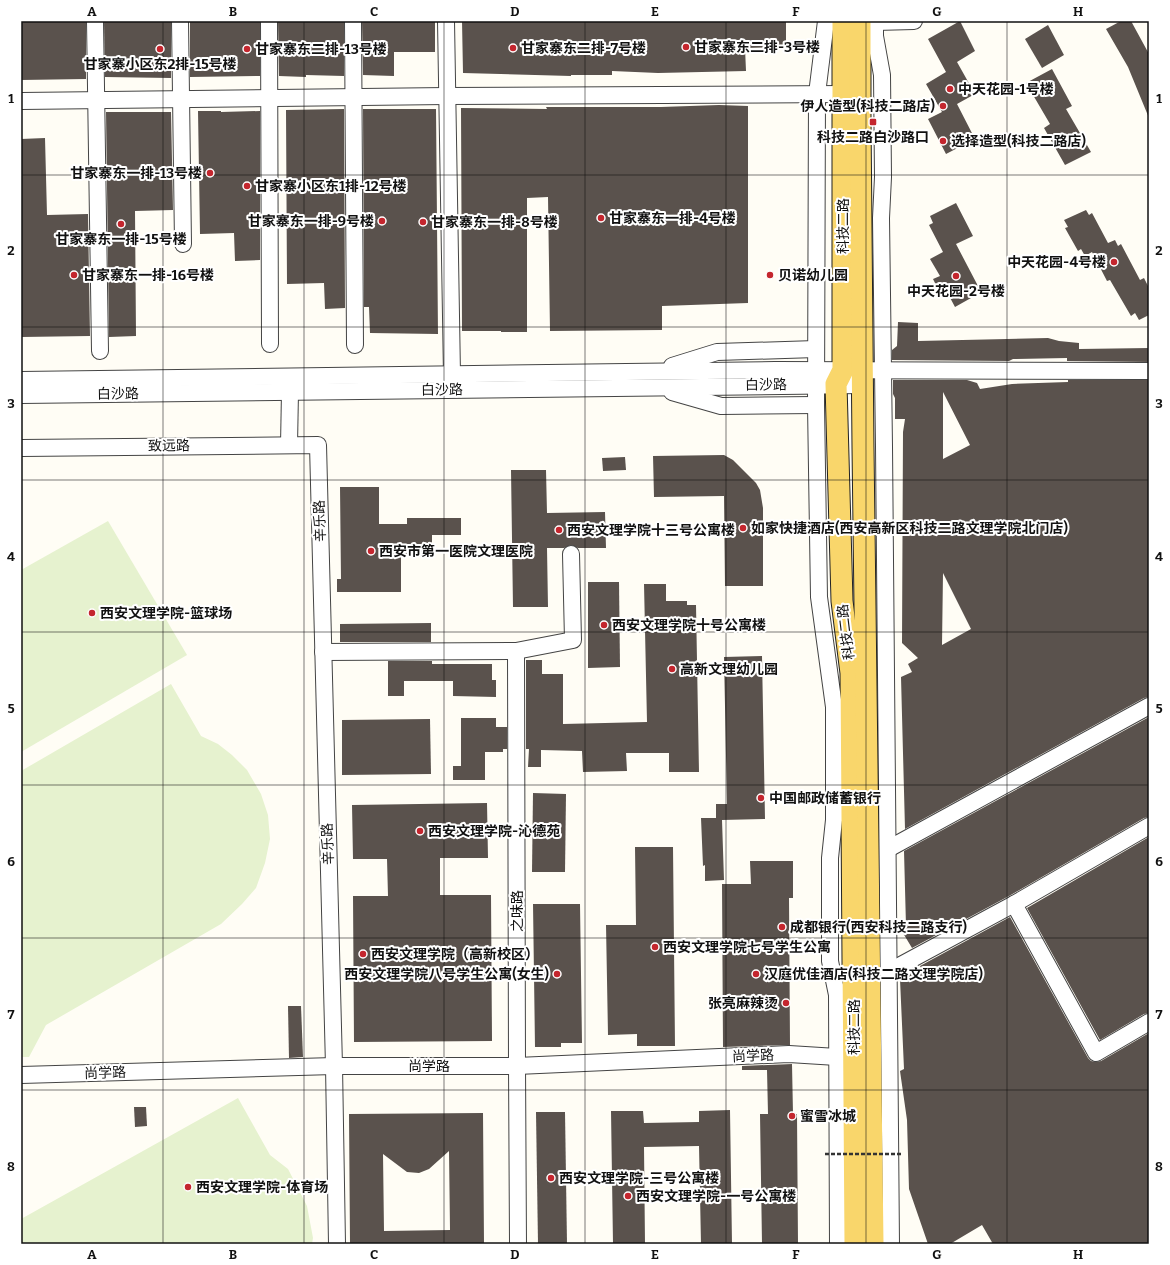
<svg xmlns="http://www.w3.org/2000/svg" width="1170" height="1265" viewBox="0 0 1170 1265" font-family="Bitter,'Noto Sans SC',serif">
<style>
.pitch{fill:#e6f2cf}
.building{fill:#5a524d;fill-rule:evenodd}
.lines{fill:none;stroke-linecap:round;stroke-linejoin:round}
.minor-casing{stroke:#444;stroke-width:18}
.major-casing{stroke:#222;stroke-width:23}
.minor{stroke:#fff;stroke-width:16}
.major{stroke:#f9d66b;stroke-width:21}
.path-bridge{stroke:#333;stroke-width:2.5;stroke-dasharray:4 2;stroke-linecap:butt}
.grid{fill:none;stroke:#111;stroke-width:1;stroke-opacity:0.55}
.poi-dot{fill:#c4262e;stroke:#fff;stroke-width:1.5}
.labels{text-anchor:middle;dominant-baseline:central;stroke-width:4;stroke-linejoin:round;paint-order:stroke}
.poi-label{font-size:14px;font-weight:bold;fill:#111;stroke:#fff;text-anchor:start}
.street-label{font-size:14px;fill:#111;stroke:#fff}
.neatline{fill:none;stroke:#111;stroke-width:1.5}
.grid-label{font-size:13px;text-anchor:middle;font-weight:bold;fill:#111}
</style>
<rect width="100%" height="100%" fill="#fffdf5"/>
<g class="pitch">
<path d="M108,521L187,655L21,752V570Z"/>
<path d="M171,684L201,736L218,744L232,755L247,770L261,794L268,815L270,839L265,863L256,888L242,904L221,924L46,1025L29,1057H21V771Z"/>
<path d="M238,1098L270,1155L288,1169L307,1206L313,1238L312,1244H21V1219Z"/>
</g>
<g class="building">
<path d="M21,21H86V79L21,80Z"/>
<path d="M104,21H171V78L105,77Z"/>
<path d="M190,21H260V76L190,77Z"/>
<path d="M278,21H344V76L306,75V77L279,76Z"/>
<path d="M362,21H435V52H394V76L363,75Z"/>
<path d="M462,21H786V47L745,48L746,71L658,73L612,71V75H571V76L463,73Z"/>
<path d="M960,21L975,51L957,62L975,94L957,104L975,139L946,154L928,119L942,112L926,84L946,72L928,39Z"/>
<path d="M1121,21H1131L1149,54V118L1128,67L1106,29Z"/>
<path d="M1048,25L1064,55L1042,68L1025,39Z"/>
<path d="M1052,69L1072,106L1066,109L1091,152L1065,165L1044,128L1050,124L1026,83Z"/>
<path d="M719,105L748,106V303L662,306V330L550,331L548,197L527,198V332H501V331H462L461,108L547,109L546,107H661Z"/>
<path d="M344,109L345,308L325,309L324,283L287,284L286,110Z"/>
<path d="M363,109H436L438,334L370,333L369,307H364Z"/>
<path d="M198,111H221V112L260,111V260L235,261L234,233L200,234Z"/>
<path d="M106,112H171L173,210L135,211L136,336L109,337Z"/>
<path d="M45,138L47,215L88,214L90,336L22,337L21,139Z"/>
<path d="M956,203L973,236L956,244L978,286L967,291L971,298L955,307L947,292L941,295L933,279L940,276L930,259L943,252L929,225L933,223L930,216Z"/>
<path d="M1086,210L1089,215L1092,213L1108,243L1115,240L1118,246L1121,244L1140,280L1144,278L1149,288V315L1139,320L1135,313L1131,316L1110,280L1107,281L1092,252L1085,256L1081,249L1078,251L1065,228L1068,227L1064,220Z"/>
<path d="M898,322L918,323V341L1048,338L1059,341L1079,343V349L1149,348V362L1067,361V358L1013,359L1009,361L892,360V350L897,346Z"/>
<path d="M893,380H967L977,383L980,389L1012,384L1068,382V380H1149V697L1144,698L905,829L901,677L912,672L908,664L918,658L902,643L903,432L905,419H895V398L893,394ZM943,392L970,445L943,459ZM943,573L971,629L942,645Z"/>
<path d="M724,455L733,460L756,483L760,490L763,508V586H725L724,496L654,497L653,456Z"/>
<path d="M625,457L626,470L603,471L602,458Z"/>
<path d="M511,470H546L547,513L605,512L606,548H578L571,545L564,548H547L548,607H513Z"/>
<path d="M340,487H379V524H407V518H461V535H432V555H401V592H337V579H341Z"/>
<path d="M588,582H619L620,667L588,668Z"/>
<path d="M644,584H666V601H687V605H696L699,772H669V753H626L627,771L583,772L582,751L541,750V767H528L529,749H526V660H542V674H563V724L647,722Z"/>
<path d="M431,623V642H340V624Z"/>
<path d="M762,656L765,819L722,820L724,880L705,881V865L703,866L701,818H716V804H727L724,657Z"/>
<path d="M388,661H432V664H492V680H496V697L453,696V681H404V696H388Z"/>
<path d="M1149,717V817L1144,818L1009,896L912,948L903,933L906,926L904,851Z"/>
<path d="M461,718H496V727H507V749H503V752H485V780H453V766H461Z"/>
<path d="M430,719L431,774L342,775V720Z"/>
<path d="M533,793L566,794L565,872H532Z"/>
<path d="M487,803L488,858H440V895H491L492,1041L354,1042L353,896H388L387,859H353L352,805Z"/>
<path d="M1149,837V1013L1144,1014L1100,1040L1027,908Z"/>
<path d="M635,847H673L675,1046H637V1034L608,1035L606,925H636Z"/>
<path d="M750,861H793V898H789L790,1045L723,1047L722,884H751Z"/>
<path d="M533,904H580L582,1043H561V1047H535Z"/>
<path d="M1010,917L1088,1058L1091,1061L1096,1062L1101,1061L1149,1033V1244H993L982,1225L950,1244H928L909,1189L907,1120L900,1071L904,1069L900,979L921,968L920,966Z"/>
<path d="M288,1006H301L303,1057L289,1058Z"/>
<path d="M792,1064L793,1114H797L798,1244H762L760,1114H768L767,1070H742V1066Z"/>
<path d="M134,1107H146L147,1126L135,1127Z"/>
<path d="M730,1110L732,1244H701L699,1146L644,1147L645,1244H613L611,1111H643L644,1123L699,1122V1111Z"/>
<path d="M536,1112H565L567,1244H538Z"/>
<path d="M483,1113L484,1244H350L349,1114ZM449,1151L450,1230L384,1231L383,1154L407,1172L419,1173L429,1169Z"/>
</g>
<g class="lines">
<g class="minor-casing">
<g id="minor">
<path d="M95,21L100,351"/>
<path d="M180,21L183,244"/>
<path d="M269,21L270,344"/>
<path d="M353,21L355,345"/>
<path d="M446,21L452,375"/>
<path d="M826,21L817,94L816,405L819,597L834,707V820L830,858V961L837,995L838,1244"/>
<path d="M875,21V36L882,75L883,177L881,218L884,446L891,1244"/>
<path d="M875,22L914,21"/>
<path d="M21,101L447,96L843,94"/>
<path d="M672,366L717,352L816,349"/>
<path d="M21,380L775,370L1149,371"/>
<path d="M672,392L721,406L816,405"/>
<path d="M21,395L863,385"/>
<path d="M289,445L290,392"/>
<path d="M21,448L318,445L334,1066L337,1244"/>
<path d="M516,651L517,1066L518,1244"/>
<path d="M323,652L516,651L573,640L571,554"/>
<path d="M888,849L1149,706"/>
<path d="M1014,904L1096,1053L1149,1022"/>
<path d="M888,972L1014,904L1149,826"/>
<path d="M21,1075L334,1066H517L789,1054L837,1057"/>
</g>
</g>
<g class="major-casing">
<g id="major">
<path d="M843,21V370L836,384L842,601L851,673L855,1244"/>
<path d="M860,21V119L863,447L873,1244"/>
</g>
</g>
<use href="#minor" class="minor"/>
<use href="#major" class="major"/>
<path class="path-bridge" d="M825,1154H902"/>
</g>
<path class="grid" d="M163,21V1244M304,21V1244M444,21V1244M585,21V1244M726,21V1244M866,21V1244M1007,21V1244M21,175H1149M21,327H1149M21,480H1149M21,632H1149M21,785H1149M21,938H1149M21,1090H1149"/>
<g class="poi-dot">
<circle cx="686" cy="47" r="4"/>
<circle cx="513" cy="48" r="4"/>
<circle cx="160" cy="49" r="4"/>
<circle cx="247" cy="49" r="4"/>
<circle cx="950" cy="89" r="4"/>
<circle cx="943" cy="106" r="4"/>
<rect x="869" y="118" width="8" height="8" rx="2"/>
<circle cx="943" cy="141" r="4"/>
<circle cx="210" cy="173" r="4"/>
<circle cx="247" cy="186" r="4"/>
<circle cx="601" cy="218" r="4"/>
<circle cx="382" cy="221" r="4"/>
<circle cx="423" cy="222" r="4"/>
<circle cx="121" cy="224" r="4"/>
<circle cx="1114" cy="262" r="4"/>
<circle cx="74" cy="275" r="4"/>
<circle cx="770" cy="275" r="4"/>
<circle cx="956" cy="276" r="4"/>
<circle cx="743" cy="528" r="4"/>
<circle cx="559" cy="530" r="4"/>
<circle cx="371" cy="551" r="4"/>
<circle cx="92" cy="613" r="4"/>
<circle cx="604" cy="625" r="4"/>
<circle cx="672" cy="669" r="4"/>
<circle cx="761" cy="798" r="4"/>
<circle cx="420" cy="831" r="4"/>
<circle cx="782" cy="927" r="4"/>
<circle cx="655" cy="947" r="4"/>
<circle cx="363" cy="954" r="4"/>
<circle cx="557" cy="974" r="4"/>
<circle cx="756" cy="974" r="4"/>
<circle cx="786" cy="1003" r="4"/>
<circle cx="792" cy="1116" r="4"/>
<circle cx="551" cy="1178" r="4"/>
<circle cx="188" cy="1187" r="4"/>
<circle cx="628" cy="1196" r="4"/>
</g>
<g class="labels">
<g class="poi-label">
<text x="694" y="47">甘家寨东二排-3号楼</text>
<text x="521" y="48">甘家寨东二排-7号楼</text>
<text x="255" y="49">甘家寨东二排-13号楼</text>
<text x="160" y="64" text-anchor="middle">甘家寨小区东2排-15号楼</text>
<text x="958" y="89">中天花园-1号楼</text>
<text x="935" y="106" text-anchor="end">伊人造型(科技二路店)</text>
<text x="873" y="137" text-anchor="middle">科技二路白沙路口</text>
<text x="951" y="141">选择造型(科技二路店)</text>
<text x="202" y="173" text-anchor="end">甘家寨东一排-13号楼</text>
<text x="255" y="186">甘家寨小区东1排-12号楼</text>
<text x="609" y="218">甘家寨东一排-4号楼</text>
<text x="374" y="221" text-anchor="end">甘家寨东一排-9号楼</text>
<text x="431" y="222">甘家寨东一排-8号楼</text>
<text x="121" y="239" text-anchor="middle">甘家寨东一排-15号楼</text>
<text x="1106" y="262" text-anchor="end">中天花园-4号楼</text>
<text x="82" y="275">甘家寨东一排-16号楼</text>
<text x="778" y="275">贝诺幼儿园</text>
<text x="956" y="291" text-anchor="middle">中天花园-2号楼</text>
<text x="751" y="528">如家快捷酒店(西安高新区科技二路文理学院北门店)</text>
<text x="567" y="530">西安文理学院十三号公寓楼</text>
<text x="379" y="551">西安市第一医院文理医院</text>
<text x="100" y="613">西安文理学院-篮球场</text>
<text x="612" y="625">西安文理学院十号公寓楼</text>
<text x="680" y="669">高新文理幼儿园</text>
<text x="769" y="798">中国邮政储蓄银行</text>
<text x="428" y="831">西安文理学院-沁德苑</text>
<text x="790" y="927">成都银行(西安科技二路支行)</text>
<text x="663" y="947">西安文理学院七号学生公寓</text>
<text x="371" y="954">西安文理学院（高新校区）</text>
<text x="549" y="974" text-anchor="end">西安文理学院八号学生公寓(女生)</text>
<text x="764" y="974">汉庭优佳酒店(科技二路文理学院店)</text>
<text x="778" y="1003" text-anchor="end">张亮麻辣烫</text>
<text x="800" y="1116">蜜雪冰城</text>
<text x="559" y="1178">西安文理学院-三号公寓楼</text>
<text x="196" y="1187">西安文理学院-体育场</text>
<text x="636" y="1196">西安文理学院-一号公寓楼</text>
</g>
<g class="street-label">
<text transform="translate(843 226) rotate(-90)">科技二路</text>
<text transform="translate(766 385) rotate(-1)">白沙路</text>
<text transform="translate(442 390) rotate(-1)">白沙路</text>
<text transform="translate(118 394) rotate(-1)">白沙路</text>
<text transform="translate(169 446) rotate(-1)">致远路</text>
<text transform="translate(320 521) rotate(-92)">辛乐路</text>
<text transform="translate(846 632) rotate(-97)">科技二路</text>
<text transform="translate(328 844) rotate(-92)">辛乐路</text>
<text transform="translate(517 911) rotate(-90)">之味路</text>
<text transform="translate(854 1027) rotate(-90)">科技二路</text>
<text transform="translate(753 1056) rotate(-3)">尚学路</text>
<text x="429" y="1066">尚学路</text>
<text transform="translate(105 1073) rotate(-2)">尚学路</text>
</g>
</g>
<rect width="1170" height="1265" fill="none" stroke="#ffffff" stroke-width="44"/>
<rect x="22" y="22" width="1126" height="1221" class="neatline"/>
<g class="grid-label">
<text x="92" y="16">A</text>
<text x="233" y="16">B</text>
<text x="374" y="16">C</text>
<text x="515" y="16">D</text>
<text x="655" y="16">E</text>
<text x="796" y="16">F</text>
<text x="937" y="16">G</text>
<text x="1078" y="16">H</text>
<text x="11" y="103">1</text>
<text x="1159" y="103">1</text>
<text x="11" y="255">2</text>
<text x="1159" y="255">2</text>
<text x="11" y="408">3</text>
<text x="1159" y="408">3</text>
<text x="11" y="561">4</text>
<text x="1159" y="561">4</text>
<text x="11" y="713">5</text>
<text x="1159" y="713">5</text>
<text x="11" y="866">6</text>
<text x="1159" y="866">6</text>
<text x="11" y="1019">7</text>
<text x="1159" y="1019">7</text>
<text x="11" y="1171">8</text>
<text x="1159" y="1171">8</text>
<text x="92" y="1259">A</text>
<text x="233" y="1259">B</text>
<text x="374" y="1259">C</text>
<text x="515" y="1259">D</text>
<text x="655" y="1259">E</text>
<text x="796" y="1259">F</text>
<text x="937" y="1259">G</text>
<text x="1078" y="1259">H</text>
</g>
</svg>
